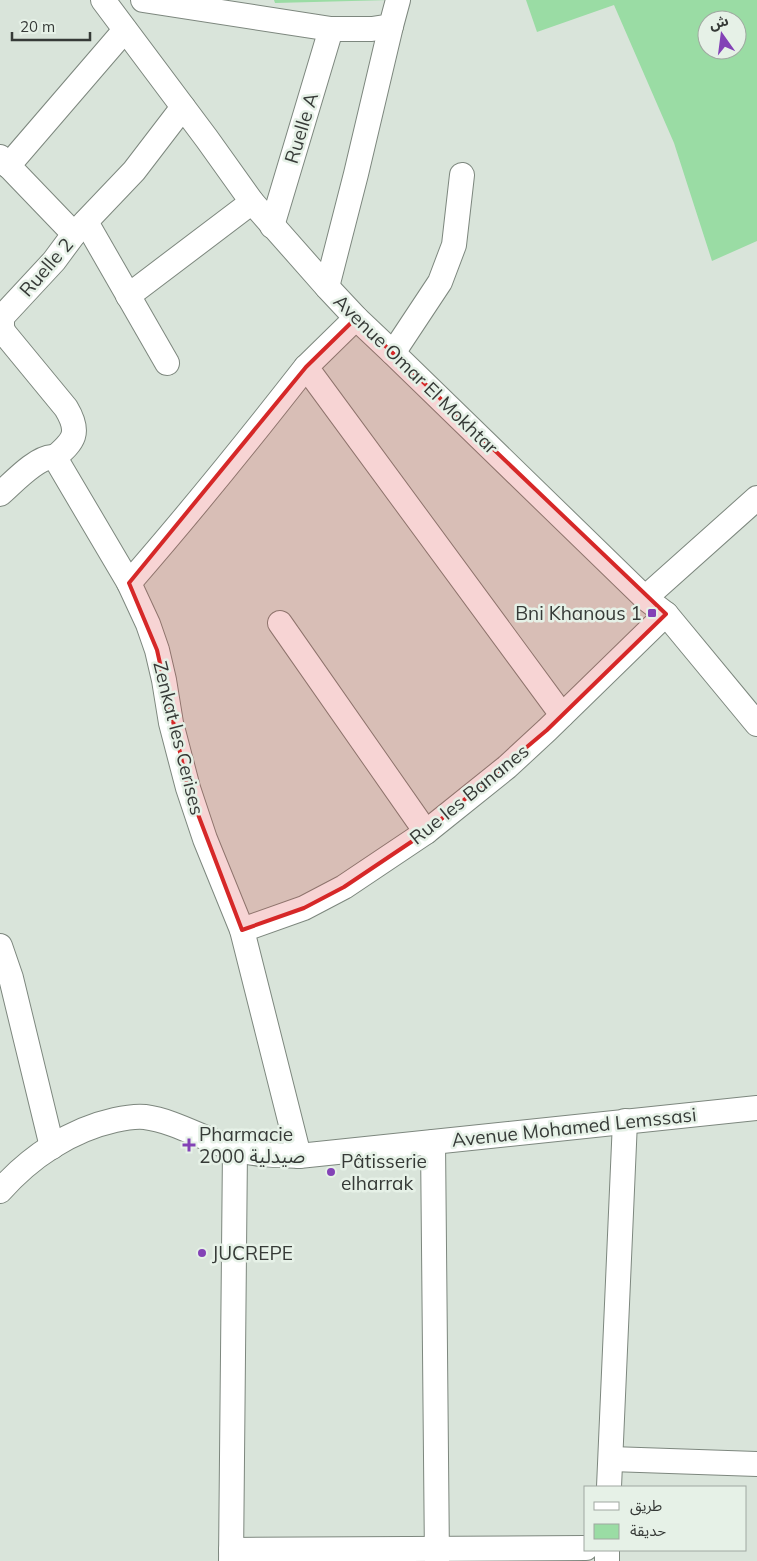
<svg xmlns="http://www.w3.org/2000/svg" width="757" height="1561" viewBox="0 0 757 1561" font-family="Mulish,'Noto Sans Arabic',sans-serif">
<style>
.green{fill:#9adca4;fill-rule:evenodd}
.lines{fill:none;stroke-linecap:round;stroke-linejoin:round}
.minor-casing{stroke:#7d877e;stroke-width:26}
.minor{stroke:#fff;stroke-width:24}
.marked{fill:#d62828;fill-opacity:0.2;stroke:#d62828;stroke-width:4;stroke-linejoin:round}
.poi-dot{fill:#8342b6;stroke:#e6f1e7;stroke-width:2}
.labels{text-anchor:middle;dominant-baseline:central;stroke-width:5;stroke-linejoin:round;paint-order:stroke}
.street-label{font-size:19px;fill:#363a37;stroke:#e6f1e7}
.poi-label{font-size:19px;fill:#363a37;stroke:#e6f1e7;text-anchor:start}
</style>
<rect width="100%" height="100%" fill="#d9e4da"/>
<g class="green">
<path d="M274,0H390L275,3Z"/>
<path d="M526,0H757V241L712,261L674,143L614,5L537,32ZM707,20H737V50H707Z"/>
</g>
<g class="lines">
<g class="minor-casing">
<g id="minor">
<path d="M103,0L207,139L252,202L327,287L356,318L393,353L645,598L666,614L757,724"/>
<path d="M143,0L331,29H372L391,26L398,0"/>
<path d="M0,157L74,234"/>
<path d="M8,166L125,30"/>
<path d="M86,222L167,363"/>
<path d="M272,226L331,29"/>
<path d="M327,287L356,174L391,26"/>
<path d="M128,296L252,202"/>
<path d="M356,318L306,367L562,715"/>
<path d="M393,353L440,282L454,245L462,175"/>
<path d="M54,458C74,441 81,433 66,408L5,334L2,328V317L54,261L74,234L134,171L183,107"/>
<path d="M0,494C12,484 35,458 52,457L57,461L129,583L148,624L157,650L164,680L171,723L188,788L205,839L242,930L299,1156"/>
<path d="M129,583C190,513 249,440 306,367"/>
<path d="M645,598L757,498"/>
<path d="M280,623L426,832"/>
<path d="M242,930L304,908L344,887L426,832L507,767L547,730L666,614"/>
<path d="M0,946L11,978L52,1147"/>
<path d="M433,1142L437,1561"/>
<path d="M0,1191C30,1157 70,1130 115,1120C124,1118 135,1116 145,1117C175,1121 205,1140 235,1149C255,1155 278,1155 299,1156L757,1108"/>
<path d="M611,1459L757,1464"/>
<path d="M609,1487L625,1121"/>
<path d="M231,1550L586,1548"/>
<path d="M607,1550V1561"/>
<path d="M231,1561L235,1149"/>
</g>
</g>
<use href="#minor" class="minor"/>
</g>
<path class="marked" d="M356,318L666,614L547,730L426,832L344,887L304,908L242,930L188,788L157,650L129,583L306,367Z"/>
<g class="poi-dot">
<rect x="647" y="608" width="10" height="10" rx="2.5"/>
<path d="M186.5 1137.5h5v5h5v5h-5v5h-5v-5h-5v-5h5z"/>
<circle cx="331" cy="1172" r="5"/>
<circle cx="202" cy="1253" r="5"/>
</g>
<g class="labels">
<g class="street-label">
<text transform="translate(301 128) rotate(-73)">Ruelle A</text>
<text transform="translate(46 267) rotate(-49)">Ruelle 2</text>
<text transform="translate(416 374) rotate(44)">Avenue Omar El Mokhtar</text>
<text transform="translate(179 738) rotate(76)">Zenkat les Cerises</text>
<text transform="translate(469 794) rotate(-39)">Rue les Bananes</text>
<text transform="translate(574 1127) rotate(-6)">Avenue Mohamed Lemssasi</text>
</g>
<g class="poi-label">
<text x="642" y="613" text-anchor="end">Bni Khanous 1</text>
<text x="199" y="1134">Pharmacie<tspan x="199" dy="22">2000 صيدلية</tspan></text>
<text x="341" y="1161">Pâtisserie<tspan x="341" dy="22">elharrak</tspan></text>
<text x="212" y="1253">JUCREPE</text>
</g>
</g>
<rect x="584" y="1486" width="162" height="65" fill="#e6f1e7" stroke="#a0a8a1"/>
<rect x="594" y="1502" width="25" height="8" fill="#ffffff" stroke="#a0a8a1"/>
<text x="630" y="1511" font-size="15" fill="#363a37">طريق</text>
<rect x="594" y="1524" width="25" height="15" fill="#9adca4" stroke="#a0a8a1"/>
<text x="630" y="1536" font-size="15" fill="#363a37">حديقة</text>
<g transform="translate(722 35) rotate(346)"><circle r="24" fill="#e6f1e7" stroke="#a0a8a1"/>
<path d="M0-4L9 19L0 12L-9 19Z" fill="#8342b6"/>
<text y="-8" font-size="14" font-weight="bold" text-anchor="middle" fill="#363a37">ش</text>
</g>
<path d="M12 32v8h78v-8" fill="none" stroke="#363a37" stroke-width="2.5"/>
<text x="20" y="32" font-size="15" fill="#363a37" stroke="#e6f1e7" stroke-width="4" paint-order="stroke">20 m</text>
</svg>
